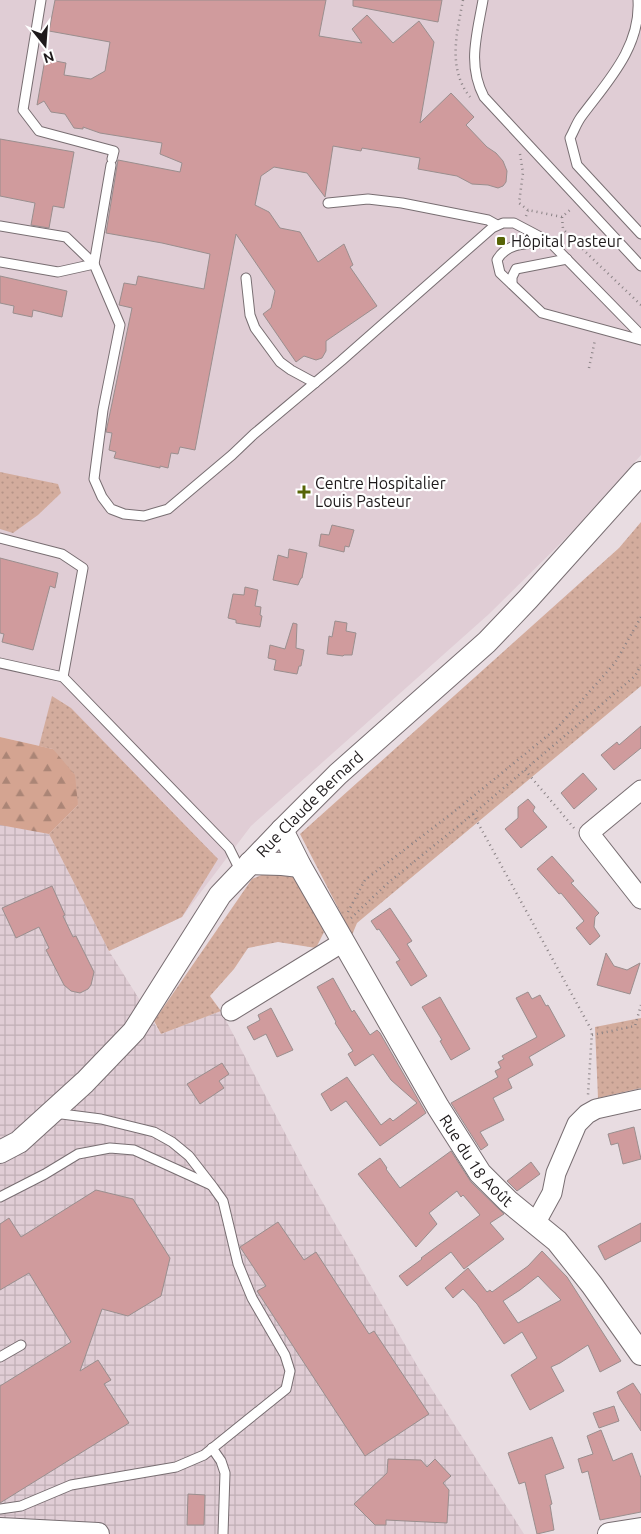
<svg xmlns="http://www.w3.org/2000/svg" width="641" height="1534" viewBox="0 0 641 1534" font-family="Ubuntu,sans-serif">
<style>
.built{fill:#e0cdd5}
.industrial{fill:url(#industrial-grid)}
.grass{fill:url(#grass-dots)}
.forest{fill:url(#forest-firs)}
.building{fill:#d09b9d;stroke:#9a8e8e;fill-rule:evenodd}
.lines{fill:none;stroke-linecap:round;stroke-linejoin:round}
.service-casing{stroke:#786e72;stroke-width:11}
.minor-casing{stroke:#786e72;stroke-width:21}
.tertiary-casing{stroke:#786e72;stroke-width:24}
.path{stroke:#8b8386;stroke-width:2.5;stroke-dasharray:1 4;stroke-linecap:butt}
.service{stroke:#fff;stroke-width:9}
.minor{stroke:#fff;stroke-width:19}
.tertiary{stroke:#fff;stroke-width:22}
.poi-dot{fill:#576406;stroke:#fff;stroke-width:2}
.labels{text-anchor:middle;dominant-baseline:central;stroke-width:4.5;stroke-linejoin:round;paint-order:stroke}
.poi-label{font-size:16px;fill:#1e1a1b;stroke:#fff;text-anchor:start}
.street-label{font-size:16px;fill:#1e1a1b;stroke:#fff}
</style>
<defs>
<pattern id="industrial-grid" width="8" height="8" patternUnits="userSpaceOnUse" patternTransform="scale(1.25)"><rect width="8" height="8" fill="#e0cdd5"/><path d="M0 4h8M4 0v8" fill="none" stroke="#c0afb6"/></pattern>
<pattern id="grass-dots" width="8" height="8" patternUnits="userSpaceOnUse" patternTransform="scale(1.25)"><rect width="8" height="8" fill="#d3ac9d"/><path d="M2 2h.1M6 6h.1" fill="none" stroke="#b59387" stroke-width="1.8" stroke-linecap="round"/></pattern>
<pattern id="forest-firs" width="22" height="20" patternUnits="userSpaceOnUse" patternTransform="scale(1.25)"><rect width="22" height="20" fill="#d4a491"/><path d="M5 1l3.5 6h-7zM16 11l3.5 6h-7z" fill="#ab8576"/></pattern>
</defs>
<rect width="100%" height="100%" fill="#e8dce1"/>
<path class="built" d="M0,0H641V455L574,530L489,614L251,826L182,917L109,951L49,834L78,805L53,749L0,737Z"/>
<path class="industrial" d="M0,824L49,834L109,951L161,1034L221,1011L308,1177L419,1369L524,1534H0Z"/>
<g class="grass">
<path d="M0,472L58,484L61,493L38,515L13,533L0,529Z"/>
<path d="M641,522V686L357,923L352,935L300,834L619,548Z"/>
<path d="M52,696L71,708L218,859L182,917L109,951L49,834L78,805L53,749L39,746Z"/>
<path d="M273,870L288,873L300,882L324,932L316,948L278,942L248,948L234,969L210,996L221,1011L161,1034L154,1021L252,879Z"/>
<path d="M641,1018V1088L598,1098L595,1027Z"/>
</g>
<path class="forest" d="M0,737L53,749L75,775L78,805L49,834L0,825Z"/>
<g class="building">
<path d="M55,0H326L319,36L362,43L352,29L367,15L393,43L419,21L434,42L420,123L451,93L474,117L466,125L487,147L496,153L503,161L507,171L506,182L503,186L498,188L488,185L472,184L457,176L418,169L420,158L362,148L361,151L333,146L325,197L307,173L274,167L261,176L255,205L269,212L280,228L300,232L318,262L344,244L353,265L350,267L377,306L326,341V351L322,358L316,360L304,356L296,362L263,314L271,308L275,291L236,234L195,450L180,447L178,454L171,453L168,468L160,466V468L114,458L116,452L109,450L112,433L106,432L132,308L119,305L124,283L136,285L138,276L204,289L210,254L162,243L106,233L118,160L180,172L182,163L160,154L162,143L100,133L83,127V129L74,128L65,114L51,112L44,101L37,105L45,59L66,63L64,75L91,79L105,71L110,42L49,31Z"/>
<path d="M353,0H442L438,22L353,6Z"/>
<path d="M0,139L74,152L64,208L53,206L49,228L31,225L35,203L0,196Z"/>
<path d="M0,276L67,291L62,317L33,310L32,317L13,313L14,306L0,303Z"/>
<path d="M332,525L354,530L349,547L345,546L344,552L319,546L321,534L329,535Z"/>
<path d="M289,549L307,553L302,578H301L298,585L273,580L278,555L288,558Z"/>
<path d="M0,558L58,573L55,588L50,586L33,650L2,642L4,634L0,633Z"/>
<path d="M245,587L258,590L255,606L261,607L260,615L262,616L260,627L236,623V620L228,618L233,594L244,595Z"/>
<path d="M335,621L347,623L346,631L356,633L352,655H344L343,656L327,654L329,636L332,637Z"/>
<path d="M293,623L297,624L296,648L304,650L301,666H299L297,674L274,670L276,660L268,658L270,645L285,649Z"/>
<path d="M641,726V748L614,770L601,755L617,742L619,745Z"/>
<path d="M583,773L597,789L574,809L561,793Z"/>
<path d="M528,799L535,807L533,811L547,827L521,848L505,829L518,818V807Z"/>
<path d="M552,856L574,881L571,883L599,913L595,917L594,927L600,936L590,945L576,928L584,921L561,893L559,894L537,869Z"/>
<path d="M52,886L65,915L63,916L73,937L76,936L94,972L91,985L88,989L80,993L71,991L64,985L46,950L49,948L39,927L16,938L2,908Z"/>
<path d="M390,908L412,941L407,944L427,976L411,986L396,962L400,960L379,929L377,930L371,921Z"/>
<path d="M606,953L614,966L627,970L640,963L630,994L597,985Z"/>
<path d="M333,978L352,1012L354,1010L370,1035L377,1030L380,1033L426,1113L380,1146L346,1101L331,1111L321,1094L347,1077L381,1125L390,1118L393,1121L417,1103L391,1080L373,1054L355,1066L348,1054L353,1051L335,1023L336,1022L317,987Z"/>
<path d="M528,992L532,999L540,995L546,1006L548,1005L565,1036L529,1057L533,1065L508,1079L512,1088L493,1098L504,1120L480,1132L488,1145L481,1150L451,1103L498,1077L495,1071L501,1068L498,1062L504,1059L502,1056L537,1037L516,998Z"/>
<path d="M440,997L470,1049L451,1060L440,1041L442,1040L422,1007Z"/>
<path d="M271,1008L293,1050L277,1057L266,1034L254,1040L247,1027L260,1020L258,1015Z"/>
<path d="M222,1063L229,1074L219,1081L224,1088L200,1104L187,1084Z"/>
<path d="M634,1127L641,1159L623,1164L618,1143L611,1145L608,1134Z"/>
<path d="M451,1151L471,1182L504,1214L490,1223L504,1239L464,1269L451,1252L407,1286L399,1276L422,1259L421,1258L480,1215L463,1195L461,1197L457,1191L429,1213L437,1224L416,1247L358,1174L380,1158L387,1168L386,1169L400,1188Z"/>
<path d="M531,1162L540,1174L517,1191L507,1181Z"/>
<path d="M96,1190L133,1199L170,1258L161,1296L128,1316L102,1309L80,1371L98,1360L111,1380L104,1384L129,1423L0,1503V1386L71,1342L29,1273L0,1290V1224L9,1218L21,1237Z"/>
<path d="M278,1222L304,1260L316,1252L369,1334L374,1331L429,1414L365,1456L257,1291L266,1286L240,1247Z"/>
<path d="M641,1223V1241L605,1260L598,1246Z"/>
<path d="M542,1251L567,1277L621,1361L600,1372L588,1345L560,1363L551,1367L564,1391L530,1410L511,1375L537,1358L522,1332L504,1344L477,1304L463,1289L453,1298L445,1288L468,1268L487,1292L490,1290L492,1292L528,1266ZM538,1276L561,1300L518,1323L503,1301L520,1290Z"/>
<path d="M633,1383L641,1395V1431L620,1399L617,1392Z"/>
<path d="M614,1406L619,1421L599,1428L593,1413Z"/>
<path d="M601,1430L613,1461L632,1453L641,1478V1512L600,1520L588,1471L582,1473L578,1459L593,1454L587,1436Z"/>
<path d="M552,1437L564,1468L545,1475L552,1504L550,1505L554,1530L537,1534L525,1482L519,1484L508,1453Z"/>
<path d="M388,1459L421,1460L427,1467L435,1459L451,1476L443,1483L449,1490L447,1523L386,1520V1525H375L354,1504L387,1473Z"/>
<path d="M188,1494L205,1495L204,1525H187Z"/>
</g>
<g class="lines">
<g class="service-casing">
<g id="service">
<path d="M41,0L23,110L39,131L114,151L112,159"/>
<path d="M483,0C477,35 467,64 484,97L641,266"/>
<path d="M638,0C641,48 606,83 581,117C576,124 574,131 570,138L577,165L641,234"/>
<path d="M111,165L94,264L120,325L103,410L94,479L102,497L111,509L124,514L144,516L168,509L232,455L254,434L341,361L492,228L503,223H514L550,242L641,335"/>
<path d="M328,203L368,199L402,203L488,220L497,225"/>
<path d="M0,226L66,237L94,264"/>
<path d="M549,242C529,244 508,241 497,260L500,273L542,313L641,340"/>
<path d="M0,262L58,272L94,264"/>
<path d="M246,278L250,315L255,328L280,362L291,370L315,383"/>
<path d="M512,284V277L516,269L567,259"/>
<path d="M0,538L62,554L83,568L63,677"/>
<path d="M0,663L63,677L229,848L241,872"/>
<path d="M0,1197L45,1174L78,1154L110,1148L134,1150L211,1185"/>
<path d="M0,1357L21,1345"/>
<path d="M212,1448L221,1461L225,1473L223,1534"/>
<path d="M0,1509L21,1506L71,1485L176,1467L204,1455L286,1389L290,1371L285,1355L252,1298L238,1264L223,1201L213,1187L189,1156L172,1142L154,1132L101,1119L54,1113"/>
</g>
</g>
<g class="minor-casing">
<g id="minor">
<path d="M641,790L589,833L641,899"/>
<path d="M231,1011L343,942"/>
<path d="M535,1224L552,1193L556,1173L577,1124L587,1114L596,1109L641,1099"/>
</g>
</g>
<g class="tertiary-casing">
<g id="tertiary">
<path id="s1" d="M282,830L300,866L438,1107L480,1173L508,1201L557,1241L592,1285L641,1354"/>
<path d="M250,863L282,864L300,866"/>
<path id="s2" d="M0,1152L19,1142L85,1082L134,1031L220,895L282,830L338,774L487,642L528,599L641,473"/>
<path d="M0,1529L98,1534"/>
<path d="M609,1534L641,1529"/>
</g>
</g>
<g class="path">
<path d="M463,0C457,33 447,68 470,97"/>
<path d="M520,154L523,173L519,203L528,210"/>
<path d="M526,216L528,210L562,217L571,209"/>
<path d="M562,217L563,229L572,239L641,305"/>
<path d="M589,368L595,340"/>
<path d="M525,770L574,828"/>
<path d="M473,814L592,1031L588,1095"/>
<path d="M348,912L365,880L460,807L557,728L615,663L641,617"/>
<path d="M351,918L389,882L473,814L635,676L641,665"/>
<path d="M592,1035L635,1026L641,1005"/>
</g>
<use href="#service" class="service"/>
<use href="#minor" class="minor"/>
<use href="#tertiary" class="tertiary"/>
</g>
<g class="poi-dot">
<rect x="496" y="236" width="10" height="10" rx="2.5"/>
<path d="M301.5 484.5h5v5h5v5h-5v5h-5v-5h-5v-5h5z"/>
</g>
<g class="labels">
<g class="poi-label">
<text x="511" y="241">Hôpital Pasteur</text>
<text x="315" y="483">Centre Hospitalier<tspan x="315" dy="18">Louis Pasteur</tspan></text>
</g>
<g class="street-label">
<text stroke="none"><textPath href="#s2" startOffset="470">Rue Claude Bernard</textPath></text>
<text stroke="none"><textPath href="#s1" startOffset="384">Rue du 18 Août</textPath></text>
</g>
</g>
<g transform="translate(45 45) rotate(163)" stroke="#ffffff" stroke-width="4" paint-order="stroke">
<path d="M0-4L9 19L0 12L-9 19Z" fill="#1e1a1b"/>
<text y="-8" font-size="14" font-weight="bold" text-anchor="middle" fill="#1e1a1b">N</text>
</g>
</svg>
